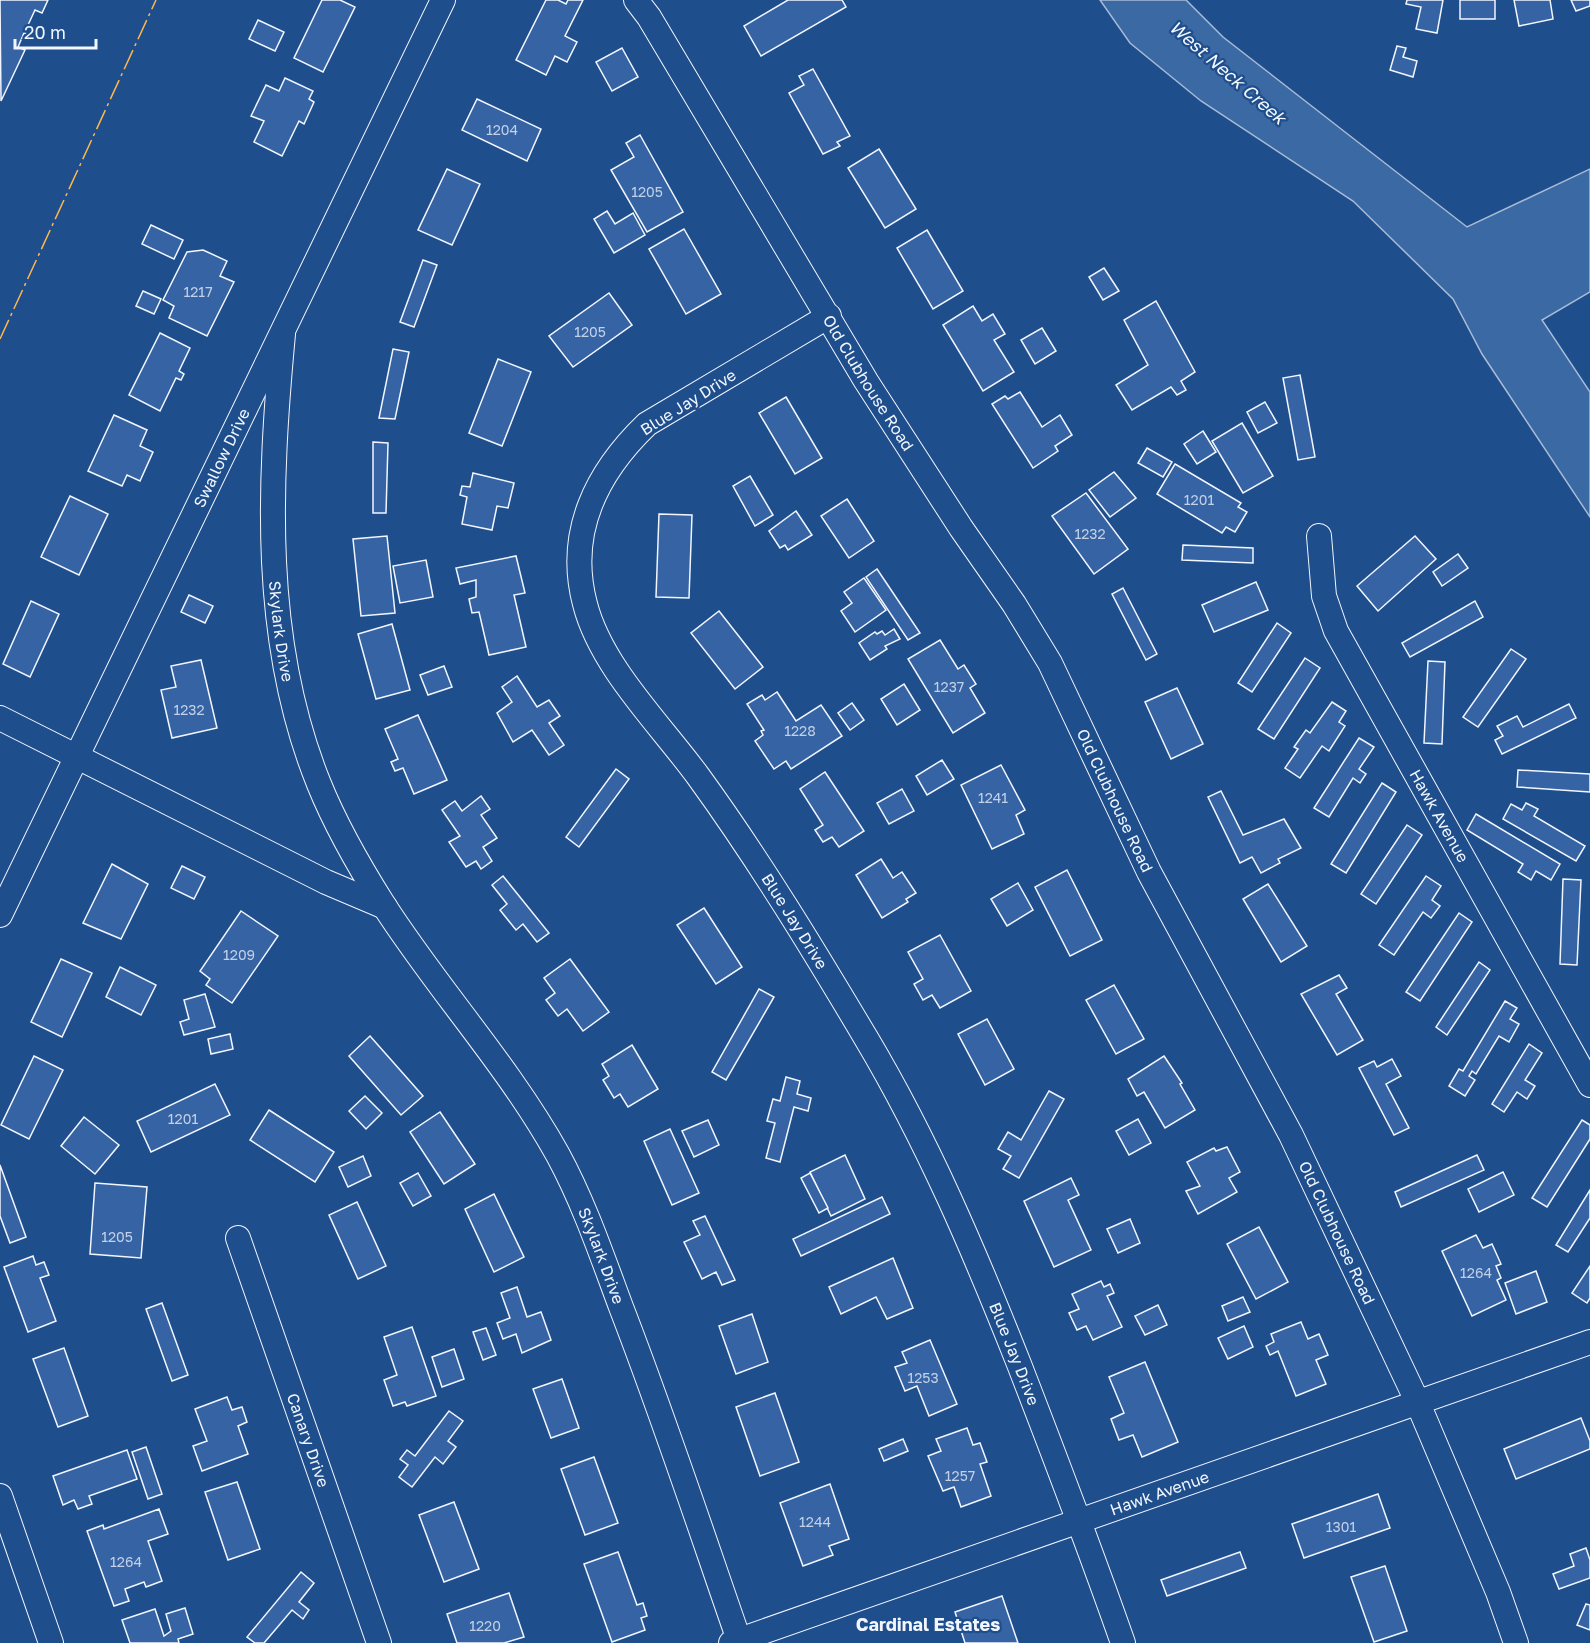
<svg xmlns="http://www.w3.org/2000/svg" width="1590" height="1643" viewBox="0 0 1590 1643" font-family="'Golos Text',sans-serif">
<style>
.water{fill:#3b69a3;stroke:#a8bbd7;stroke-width:1.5}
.building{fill:#3563a3;stroke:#f2f6ff;stroke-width:1.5}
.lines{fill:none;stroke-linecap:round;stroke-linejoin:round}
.minor-casing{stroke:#f2f6ff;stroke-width:26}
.minor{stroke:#1f4e8c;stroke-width:24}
.power{stroke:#ffb74d;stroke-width:1.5;stroke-dasharray:21 4.5 3 4.5;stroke-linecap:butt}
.labels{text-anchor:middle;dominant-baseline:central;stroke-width:4.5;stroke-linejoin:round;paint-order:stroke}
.number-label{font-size:14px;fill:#c3d1e8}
.street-label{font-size:16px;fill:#f2f6ff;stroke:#1f4e8c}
.water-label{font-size:18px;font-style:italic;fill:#f2f6ff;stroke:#1f4e8c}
.neighbourhood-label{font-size:18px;font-weight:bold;fill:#f2f6ff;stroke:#1f4e8c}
</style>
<rect width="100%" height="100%" fill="#1f4e8c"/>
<path class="water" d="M1100,0H1186L1223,37L1467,227L1590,169V292L1542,320L1590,392V517L1482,354L1453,299L1353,201L1201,101L1130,43Z"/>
<g class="building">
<path d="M0,0H48L42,13L35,10L28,25L35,28L32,36L24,33L18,47L25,50L1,101Z"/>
<path d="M322,0H340L355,7L323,72L294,58Z"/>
<path d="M546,0H558L566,4L568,0H583L565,36L577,42L567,62L555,56L546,75L516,60Z"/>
<path d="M788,0H842L846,7L761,56L744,26Z"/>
<path d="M1407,0H1443L1437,33L1416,29L1421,7L1406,4Z"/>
<rect x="1460" y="0" width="35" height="19"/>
<path d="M1514,0H1550L1553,19L1519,26Z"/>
<path d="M1571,0H1590V6L1576,11Z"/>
<path d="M258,20L284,32L275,51L249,39Z"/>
<path d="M1397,46L1406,48L1403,57L1417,61L1413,77L1390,70Z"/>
<path d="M622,48L638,77L612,91L596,62Z"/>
<path d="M813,69L850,136L837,142L840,146L823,154L789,93L804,85L799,76Z"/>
<path d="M285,78L313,91L309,99L314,102L304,124L299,121L282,156L254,142L264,121L251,116L266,85L279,91Z"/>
<path d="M477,99L541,129L527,161L462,130Z"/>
<path d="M640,135L683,212L647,232L611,170L634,157L626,143Z"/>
<path d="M879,149L916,209L885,228L848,168Z"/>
<path d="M447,169L480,184L452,245L418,230Z"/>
<path d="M607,211L615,224L633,213L645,235L614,253L594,219Z"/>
<path d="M151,225L183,240L174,259L142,244Z"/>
<path d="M684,229L721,294L686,314L649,249Z"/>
<path d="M927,230L963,291L933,309L897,248Z"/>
<path d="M203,250L227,261L220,276L234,282L207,336L169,318L174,306L163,300L187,252Z"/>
<path d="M423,260L437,265L414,327L400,322Z"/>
<path d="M1104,268L1119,291L1103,300L1089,277Z"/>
<path d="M143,291L161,299L154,314L136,306Z"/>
<path d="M609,293L632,325L573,367L549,336Z"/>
<path d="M1156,301L1195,372L1181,381L1186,390L1177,395L1171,387L1132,410L1116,385L1148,365L1124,320Z"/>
<path d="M973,306L982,321L993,314L1005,334L994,340L1014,372L983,391L943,325Z"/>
<path d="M1042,328L1056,351L1035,364L1021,340Z"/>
<path d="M160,333L190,348L179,371L184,374L181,380L176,378L160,411L129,395Z"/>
<path d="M393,349L409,352L395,419L379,418Z"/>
<path d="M498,359L531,372L502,446L469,433Z"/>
<path d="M1300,375L1315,457L1298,460L1283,378Z"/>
<path d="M1020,392L1042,427L1060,415L1072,435L1055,446L1058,451L1033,468L992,404L1005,396L1008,399Z"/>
<path d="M786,397L822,458L795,474L759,413Z"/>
<path d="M1265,402L1277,423L1258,433L1247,412Z"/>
<path d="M114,415L147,430L140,446L153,452L140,481L127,475L122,486L88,471Z"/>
<path d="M1242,423L1273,476L1243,493L1212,441Z"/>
<path d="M1203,431L1216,452L1197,464L1184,444Z"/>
<path d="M373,442L388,443L386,513H373Z"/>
<path d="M1147,448L1172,462L1163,477L1138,463Z"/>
<path d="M1175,464L1241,503L1238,507L1247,512L1235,532L1226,527L1222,533L1157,494Z"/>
<path d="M1114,472L1136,498L1110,517L1089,490Z"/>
<path d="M473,473L514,483L508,508L497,506L492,530L462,524L467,497L460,495L462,486L470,487Z"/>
<path d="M750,476L773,515L755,526L733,486Z"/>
<path d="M1086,493L1128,549L1094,574L1052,516Z"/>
<path d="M70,496L108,514L79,575L41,557Z"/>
<path d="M847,499L874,541L849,558L821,516Z"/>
<path d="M796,511L812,535L788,550L785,545L780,548L769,531Z"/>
<path d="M659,514L692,515L689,598L656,597Z"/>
<path d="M387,536L395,613L361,616L353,539Z"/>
<path d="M1415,536L1436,559L1378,611L1357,586Z"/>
<path d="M1183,545L1253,548V563L1182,560Z"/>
<path d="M1458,554L1468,568L1442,586L1433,572Z"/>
<path d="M516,556L525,593L514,595L526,647L489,655L479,612L472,613L469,599L476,597V580L460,584L456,568Z"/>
<path d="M426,560L433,597L400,603L393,566Z"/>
<path d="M877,569L920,633L908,640L866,577Z"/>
<path d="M864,578L886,610L855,632L841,611L852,603L844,592Z"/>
<path d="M1256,582L1268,610L1214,632L1202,605Z"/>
<path d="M1123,588L1157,654L1146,660L1112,594Z"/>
<path d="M189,595L213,606L205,623L181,612Z"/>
<path d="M31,601L59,614L30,677L3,664Z"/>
<path d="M1475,601L1483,617L1410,657L1402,643Z"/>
<path d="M719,611L763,667L735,689L691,633Z"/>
<path d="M1277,623L1291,633L1252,692L1238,683Z"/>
<path d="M392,624L410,690L376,699L358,634Z"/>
<path d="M894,629L900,639L885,646L887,649L870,660L859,643L875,632L877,634L882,631L885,635Z"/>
<path d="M940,640L958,669L964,665L976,684L970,688L985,713L953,733L908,659Z"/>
<path d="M1511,649L1526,659L1478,727L1463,717Z"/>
<path d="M1305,658L1320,668L1274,739L1258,729Z"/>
<path d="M201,660L217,728L172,738L161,690L176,687L171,666Z"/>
<path d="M1428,661L1445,662L1442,744L1424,743Z"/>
<path d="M444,666L452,687L428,695L420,675Z"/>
<path d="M517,676L537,707L549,700L560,716L549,723L564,745L549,755L532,730L513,742L497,713L512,702L502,687Z"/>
<path d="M904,684L920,710L897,725L881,699Z"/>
<path d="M1177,688L1203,744L1171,759L1145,702Z"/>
<path d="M777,692L796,721L821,705L842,736L791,769L786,761L774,769L755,741L763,735L761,731L764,730L747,704L762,695L765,700Z"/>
<path d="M1332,702L1346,711L1339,722L1345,726L1329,751L1322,746L1300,778L1285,768L1298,749L1294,747L1306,730L1310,733Z"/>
<path d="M852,703L864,720L850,730L838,713Z"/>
<path d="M1569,704L1576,718L1502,754L1495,740L1503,736L1497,726L1517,716L1523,727Z"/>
<path d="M418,715L447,780L414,794L403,768L395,771L391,762L398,759L385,729Z"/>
<path d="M1359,738L1374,747L1359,769L1366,774L1360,783L1353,778L1329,817L1314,808Z"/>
<path d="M942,760L954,779L927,795L916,776Z"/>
<path d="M1001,765L1025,810L1016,815L1024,834L992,849L961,785Z"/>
<path d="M616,769L629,779L579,847L566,837Z"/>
<path d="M1518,770L1590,774V792L1517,787Z"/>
<path d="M825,772L864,831L839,847L832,837L823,842L815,830L823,825L800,789Z"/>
<path d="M1382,783L1396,792L1346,873L1331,864Z"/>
<path d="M902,789L914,811L889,824L877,803Z"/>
<path d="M1221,791L1243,835L1284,819L1301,848L1278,859L1280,863L1261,873L1252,857L1240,863L1208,797Z"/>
<path d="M481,796L490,809L481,815L497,838L483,847L492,861L481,869L476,861L466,867L449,842L460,836L442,810L455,801L462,811Z"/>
<path d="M1526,803L1538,809L1534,816L1585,846L1576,861L1503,819L1511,804L1522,810Z"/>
<path d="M1476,814L1560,864L1551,880L1536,871L1531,880L1518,872L1523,864L1467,830Z"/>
<path d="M1407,825L1422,835L1376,904L1361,894Z"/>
<path d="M881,859L893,878L902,872L916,893L906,899L908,902L882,918L856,875Z"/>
<path d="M112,864L148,884L121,939L83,923Z"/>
<path d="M182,866L205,877L194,899L171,888Z"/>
<path d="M1067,870L1102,940L1070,956L1035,887Z"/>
<path d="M503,876L549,933L537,942L523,924L516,930L500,910L507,904L492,885Z"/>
<path d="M1426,876L1441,886L1432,900L1440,906L1431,918L1423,912L1394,955L1379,945Z"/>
<path d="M1563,879L1581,880L1577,965L1560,964Z"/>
<path d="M1018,883L1033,910L1007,926L991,899Z"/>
<path d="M1268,884L1307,946L1281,962L1243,899Z"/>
<path d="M704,908L742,967L716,984L677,925Z"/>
<path d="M241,911L278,936L232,1003L206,985L210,979L200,971Z"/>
<path d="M1459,913L1472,922L1420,1001L1406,992Z"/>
<path d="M940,935L971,991L940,1008L932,995L923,1000L914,984L923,979L908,952Z"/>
<path d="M61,959L92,973L62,1037L31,1022Z"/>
<path d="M570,959L609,1012L583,1031L567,1009L558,1016L546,1000L555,993L544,978Z"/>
<path d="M1479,962L1490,970L1447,1035L1436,1027Z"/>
<path d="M120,967L156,985L141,1015L106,997Z"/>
<path d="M1339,975L1347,988L1336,994L1363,1040L1337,1055L1301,994Z"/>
<path d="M1114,985L1144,1039L1116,1054L1086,1000Z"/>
<path d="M759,989L774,997L726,1080L712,1072Z"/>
<path d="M205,994L215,1027L184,1035L180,1022L189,1019L184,1000Z"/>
<path d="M1505,1001L1517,1008L1510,1019L1519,1024L1509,1042L1499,1036L1476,1074L1472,1071L1469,1076L1475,1080L1465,1096L1449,1086L1459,1069L1463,1071Z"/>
<path d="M987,1019L1014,1069L985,1085L958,1034Z"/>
<path d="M230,1034L233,1049L211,1054L208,1039Z"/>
<path d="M370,1036L423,1096L401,1115L349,1056Z"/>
<path d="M1529,1044L1542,1053L1525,1080L1535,1086L1527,1099L1517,1092L1504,1112L1492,1104Z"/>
<path d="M632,1045L658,1089L628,1107L620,1094L614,1098L603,1080L609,1076L602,1064Z"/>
<path d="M34,1056L63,1070L29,1139L1,1125Z"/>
<path d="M1164,1056L1182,1083L1180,1084L1195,1110L1165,1128L1144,1092L1137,1096L1128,1079Z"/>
<path d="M1392,1059L1401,1076L1386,1084L1409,1128L1394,1135L1359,1068L1374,1061L1377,1067Z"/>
<path d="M786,1077L800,1081L797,1094L811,1098L808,1111L794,1107L780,1162L766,1158L775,1123L767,1121L773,1099L780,1101Z"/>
<path d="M215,1084L230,1115L151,1152L137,1121Z"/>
<path d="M1049,1091L1064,1099L1019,1178L1003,1169L1011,1156L998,1149L1008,1132L1021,1140Z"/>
<path d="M365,1096L382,1113L366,1129L349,1111Z"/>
<path d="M269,1110L334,1152L315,1182L250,1140Z"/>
<path d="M440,1112L475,1164L444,1184L410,1132Z"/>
<path d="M84,1117L119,1145L95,1174L61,1146Z"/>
<path d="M1138,1119L1151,1143L1129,1155L1116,1131Z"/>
<path d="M708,1120L719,1145L694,1157L682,1131Z"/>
<path d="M1582,1120L1590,1125V1139L1547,1207L1532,1198Z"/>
<path d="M670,1129L699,1193L672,1205L644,1141Z"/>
<path d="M1227,1147L1240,1172L1229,1178L1237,1192L1198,1214L1186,1191L1200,1186L1187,1162L1214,1148L1216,1151Z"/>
<path d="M845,1155L865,1199L831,1216L810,1172Z"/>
<path d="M1477,1155L1484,1170L1401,1207L1395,1192Z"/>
<path d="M363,1156L371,1176L348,1187L339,1167Z"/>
<path d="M0,1165L26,1237L10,1243L0,1216Z"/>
<path d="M1503,1172L1514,1195L1479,1212L1468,1189Z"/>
<path d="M418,1173L431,1196L413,1206L400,1183Z"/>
<path d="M810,1173L828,1208L819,1213L801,1178Z"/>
<path d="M1071,1178L1079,1195L1068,1200L1091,1250L1054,1267L1024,1201Z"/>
<path d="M95,1183L147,1187L141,1258L90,1254Z"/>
<path d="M1590,1190V1218L1568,1252L1556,1245Z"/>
<path d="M494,1194L524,1257L494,1272L465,1209Z"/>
<path d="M882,1197L890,1214L801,1256L793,1239Z"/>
<path d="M357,1202L386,1266L358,1279L329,1215Z"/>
<path d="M705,1216L735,1280L722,1285L716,1272L702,1279L684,1242L700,1235L693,1221Z"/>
<path d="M1130,1219L1140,1243L1118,1253L1107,1229Z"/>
<path d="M1259,1227L1288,1282L1256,1299L1227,1244Z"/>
<path d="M1476,1235L1483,1248L1492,1244L1501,1264L1496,1266L1501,1278L1497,1280L1506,1300L1472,1316L1442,1251Z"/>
<path d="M33,1256L36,1265L44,1262L49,1275L40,1278L56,1321L28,1332L4,1267Z"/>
<path d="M893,1258L913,1308L887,1319L876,1297L841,1314L829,1287Z"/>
<path d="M1590,1266V1298L1587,1303L1572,1293Z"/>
<path d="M1536,1271L1547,1302L1516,1314L1505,1283Z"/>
<path d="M1101,1281L1104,1287L1110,1284L1114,1293L1107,1296L1122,1327L1093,1340L1086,1326L1077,1330L1069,1313L1079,1309L1072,1294Z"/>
<path d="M517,1287L527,1317L541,1312L551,1340L522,1353L516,1334L503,1339L497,1323L510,1318L501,1293Z"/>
<path d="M1243,1297L1250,1312L1228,1321L1222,1306Z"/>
<path d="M162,1303L188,1375L172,1381L146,1309Z"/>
<path d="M1158,1305L1167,1325L1145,1335L1135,1316Z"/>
<path d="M752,1314L768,1362L736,1374L719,1326Z"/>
<path d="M1301,1322L1308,1339L1319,1334L1328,1355L1316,1360L1326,1384L1296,1396L1278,1351L1270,1355L1266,1346L1274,1342L1271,1334Z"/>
<path d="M1244,1326L1253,1347L1228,1359L1218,1338Z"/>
<path d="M412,1327L436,1396L407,1406L405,1402L393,1406L384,1380L397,1375L384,1337Z"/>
<path d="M486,1328L496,1355L483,1360L473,1332Z"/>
<path d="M930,1340L957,1404L929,1416L917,1386L905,1391L895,1367L907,1363L902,1352Z"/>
<path d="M64,1348L88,1416L58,1427L33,1359Z"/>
<path d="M454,1349L464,1379L442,1387L432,1357Z"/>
<path d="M1145,1362L1178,1442L1142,1457L1133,1435L1119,1440L1111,1419L1124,1413L1109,1377Z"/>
<path d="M562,1379L579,1428L551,1438L533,1389Z"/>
<path d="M775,1393L799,1462L760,1476L736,1407Z"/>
<path d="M227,1397L232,1410L242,1407L247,1422L238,1426L248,1454L202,1471L193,1446L207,1441L195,1409Z"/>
<path d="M449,1411L463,1421L448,1441L456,1447L443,1464L435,1457L412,1487L399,1477L408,1465L400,1459L407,1450L415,1456Z"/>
<path d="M1581,1418L1590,1441V1449L1516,1479L1504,1449Z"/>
<path d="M967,1428L973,1445L980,1443L987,1462L980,1464L991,1496L961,1507L954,1487L943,1491L928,1456L941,1451L936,1439Z"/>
<path d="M903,1439L908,1451L884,1461L879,1449Z"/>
<path d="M146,1447L162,1494L148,1499L132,1452Z"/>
<path d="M127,1450L137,1479L89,1496L92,1504L78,1509L74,1500L63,1505L53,1476Z"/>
<path d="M594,1457L618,1523L585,1535L561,1469Z"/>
<path d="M237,1482L260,1549L228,1560L205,1492Z"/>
<path d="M830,1484L849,1539L829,1546L833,1555L803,1566L780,1503Z"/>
<path d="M1378,1494L1390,1528L1304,1558L1292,1524Z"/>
<path d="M454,1502L479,1569L444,1582L419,1515Z"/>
<path d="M159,1509L168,1534L148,1541L162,1581L146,1587L144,1582L125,1589L129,1601L114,1606L87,1531L103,1525L104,1529Z"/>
<path d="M1586,1548L1590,1560V1578L1559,1589L1553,1574L1574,1566L1570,1554Z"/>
<path d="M618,1552L637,1605L643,1603L647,1616L641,1618L645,1630L612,1642L584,1564Z"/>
<path d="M1240,1552L1246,1568L1167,1596L1161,1580Z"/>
<path d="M1385,1566L1407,1631L1374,1642L1351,1577Z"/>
<path d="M301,1572L314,1583L299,1602L309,1610L303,1619L292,1610L264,1643H255L247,1637Z"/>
<path d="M509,1593L524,1637L504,1643H457L447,1614Z"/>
<path d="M1002,1596L1018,1643H965L955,1612Z"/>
<path d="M1586,1604L1590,1605V1630L1577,1625Z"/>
<path d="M185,1608L193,1634L178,1639L179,1643H130L122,1620L155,1609L164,1636L171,1631L166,1614Z"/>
</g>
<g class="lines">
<g class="minor-casing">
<g id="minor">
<path id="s1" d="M636,0L649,17L866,381L961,528L1014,604L1050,663L1149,872L1291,1135L1417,1401L1498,1592L1516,1643"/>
<path id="s2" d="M829,316L647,424C597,472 566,532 585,604C601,667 660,724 698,776C759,860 813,949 866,1038C928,1142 975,1253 1019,1364C1055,1457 1090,1549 1123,1643"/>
<path id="s3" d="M283,334C269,484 261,641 319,784C336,826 359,866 383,904C438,990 508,1065 558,1155C584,1203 602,1256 621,1307C664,1418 701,1531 740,1643"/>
<path id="s4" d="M1319,536L1324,596L1336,631L1590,1085"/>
<path d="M0,718L326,882L385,907"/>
<path id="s5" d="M0,915L443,0"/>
<path id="s6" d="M238,1238L379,1643"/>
<path d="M0,1496L51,1643"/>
<path id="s7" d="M731,1643L1590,1342"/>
</g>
</g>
<use href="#minor" class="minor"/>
<path class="power" d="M0,339L156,0"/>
</g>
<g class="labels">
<g class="number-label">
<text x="502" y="129">1204</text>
<text x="647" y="191">1205</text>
<text x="198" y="291">1217</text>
<text x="590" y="331">1205</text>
<text x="1199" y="499">1201</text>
<text x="1090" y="533">1232</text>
<text x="949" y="686">1237</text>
<text x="189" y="709">1232</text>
<text x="800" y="730">1228</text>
<text x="993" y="797">1241</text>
<text x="239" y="954">1209</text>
<text x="183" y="1118">1201</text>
<text x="117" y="1236">1205</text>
<text x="1476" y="1272">1264</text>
<text x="923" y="1377">1253</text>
<text x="960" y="1475">1257</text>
<text x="815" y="1521">1244</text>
<text x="1341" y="1526">1301</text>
<text x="126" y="1561">1264</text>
<text x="485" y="1625">1220</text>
</g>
<g class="street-label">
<text stroke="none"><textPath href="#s1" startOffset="448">Old Clubhouse Road</textPath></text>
<text transform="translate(688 402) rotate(-32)">Blue Jay Drive</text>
<text stroke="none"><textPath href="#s5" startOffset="508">Swallow Drive</textPath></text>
<text stroke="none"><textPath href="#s3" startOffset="298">Skylark Drive</textPath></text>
<text stroke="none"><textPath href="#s1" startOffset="934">Old Clubhouse Road</textPath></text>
<text stroke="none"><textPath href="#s4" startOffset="309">Hawk Avenue</textPath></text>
<text stroke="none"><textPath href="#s2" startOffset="794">Blue Jay Drive</textPath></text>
<text stroke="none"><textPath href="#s1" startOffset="1420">Old Clubhouse Road</textPath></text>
<text stroke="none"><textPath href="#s3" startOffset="1008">Skylark Drive</textPath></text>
<text stroke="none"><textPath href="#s2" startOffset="1280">Blue Jay Drive</textPath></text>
<text stroke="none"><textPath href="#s6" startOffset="214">Canary Drive</textPath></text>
<text stroke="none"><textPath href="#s7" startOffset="454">Hawk Avenue</textPath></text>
</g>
<g class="water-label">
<text transform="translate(1228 72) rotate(41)">West Neck Creek</text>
</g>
<g class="neighbourhood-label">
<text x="928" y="1624">Cardinal Estates</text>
</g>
</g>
<path d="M15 39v9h81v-9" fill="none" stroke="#f2f6ff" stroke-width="3"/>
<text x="24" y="39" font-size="18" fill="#f2f6ff" stroke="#1f4e8c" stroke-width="4.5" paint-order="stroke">20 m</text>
</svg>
